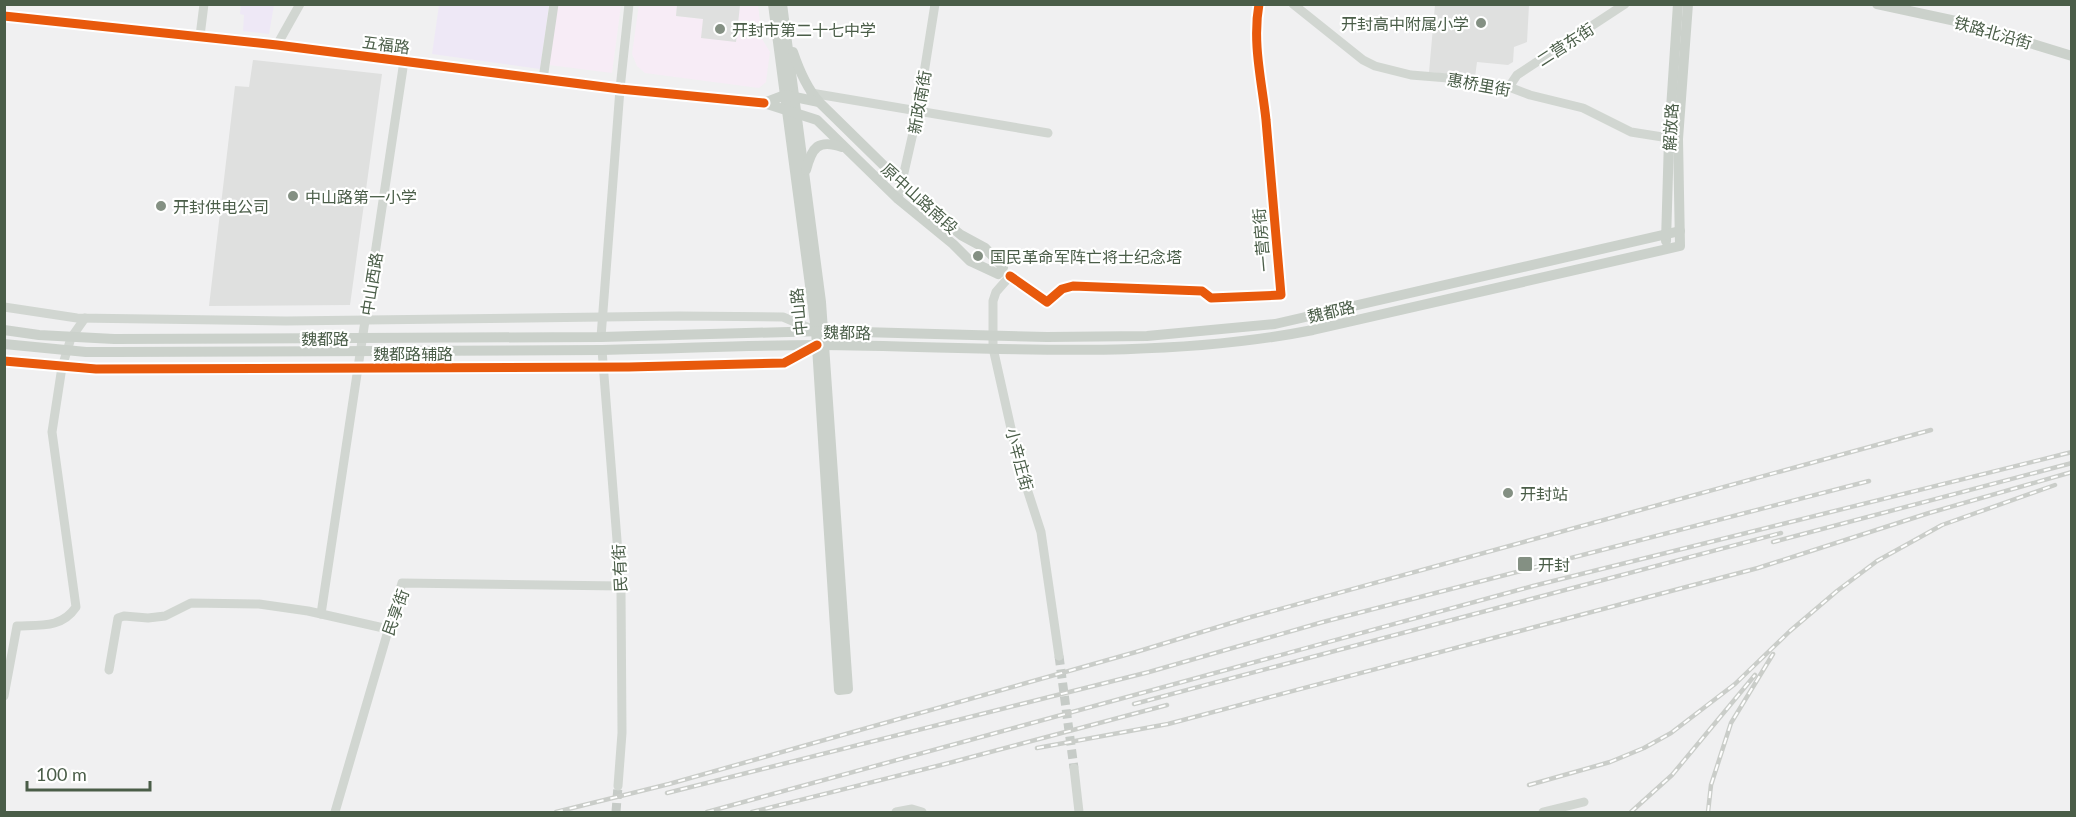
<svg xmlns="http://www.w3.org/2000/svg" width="2076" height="817" viewBox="0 0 2076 817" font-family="Lato,'Noto Sans SC',sans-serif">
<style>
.commercial{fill:#f7ecf6}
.education{fill:#dfe0df}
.medical{fill:#eee8f6}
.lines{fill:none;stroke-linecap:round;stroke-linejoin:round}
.minor-tunnel{stroke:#c6cbc7;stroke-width:9;stroke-dasharray:9 4.5;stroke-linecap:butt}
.minor{stroke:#d1d6d1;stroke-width:9}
.major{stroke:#cbd1cb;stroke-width:10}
.rail-casing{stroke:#cacdc9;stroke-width:4.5}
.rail{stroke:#fff;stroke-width:2;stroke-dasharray:7;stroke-linecap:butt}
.cycleway-casing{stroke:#fff;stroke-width:13}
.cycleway{stroke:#e8590c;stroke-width:9}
.poi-dot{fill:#849083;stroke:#fff;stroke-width:2}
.labels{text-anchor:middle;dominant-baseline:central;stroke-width:4.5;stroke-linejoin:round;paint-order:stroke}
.poi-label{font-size:16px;fill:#4a5d48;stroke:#fff;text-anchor:start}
.street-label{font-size:16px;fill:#4a5d48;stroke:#fff}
</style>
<rect width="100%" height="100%" fill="#f0f0f1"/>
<g class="commercial">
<path d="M639,4L677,5L676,16L703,19L736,42L740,5H758L762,39L770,52L766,82L759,88L645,73L637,66L632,54Z"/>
<path d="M557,5H621L612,73L549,65Z"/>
</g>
<g class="education">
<path d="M677,5H740L736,42L701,38L703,19L676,16Z"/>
<path d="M1435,5H1529L1527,42L1514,47L1513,62L1508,65L1477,62L1475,77L1429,72Z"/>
<path d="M253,60L382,74L350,305L209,306L235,86L249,87Z"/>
</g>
<g class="medical">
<path d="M241,5H274L269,34L243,31L244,15L240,14Z"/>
<path d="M439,5H549L540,69L432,54Z"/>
</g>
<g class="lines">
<g class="minor-tunnel">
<path d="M1059,656L1074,768"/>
<path d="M616,812L618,786"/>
</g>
<g class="minor">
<path d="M1293,4L1363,60L1375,66L1411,75L1473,80L1509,87L1530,95L1583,108L1631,132L1675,139"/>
<path d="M4,16L277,45L620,89L764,103"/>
<path d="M200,36L204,4"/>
<path d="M277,45L300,4"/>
<path d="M543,79L554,4"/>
<path d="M1509,87L1517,75L1625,4"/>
<path d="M811,93L1048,133"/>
<path d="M898,199L918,111L935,4"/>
<path d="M1006,274L1010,276L996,292L993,301V348L1019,464L1041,532L1059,656"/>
<path d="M1010,276L1047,302L1062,289L1073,286L1202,291L1211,298L1281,295C1276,236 1271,178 1266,120C1262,82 1252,43 1259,4"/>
<path d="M4,307L77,318L286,321L679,316L783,317L814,330"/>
<path d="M601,337L620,89L629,4"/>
<path d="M602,350L621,591L622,733L618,786"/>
<path d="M4,361L96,369L629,367L784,363L816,345"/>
<path d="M321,614L404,61"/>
<path d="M109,670L118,618L124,616L148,618L165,616L191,603L259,604L308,611L388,629"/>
<path d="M4,696L17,626C41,625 62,628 76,607L52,432L62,367L71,338L85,318"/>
<path d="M1074,768L1079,812"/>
<path d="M335,812L402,583L621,586"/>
<path d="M896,812L912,809L922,812"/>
<path d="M1543,812L1584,802"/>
</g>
<g class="major">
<path d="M773,4L816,331L839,690L848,689L821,302L782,4"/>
<path d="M1877,4L1965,23L2072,56"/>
<path d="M793,52C799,70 806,87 819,102"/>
<path d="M785,95L819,102L922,203L961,235L985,248L1003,267L998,274L970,261L953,244L898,199L817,120L764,103Z"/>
<path d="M806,170C812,147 818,139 842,147"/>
<path d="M1666,241L1669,139L1678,4"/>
<path d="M4,330L39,335L114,339L601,337L824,331L1047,337L1147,336L1275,324L1680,231"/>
<path d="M4,344L86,352H114C277,352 440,352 602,350C675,349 747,345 819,345C983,346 1151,362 1313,330L1680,246L1678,139L1688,4"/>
</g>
<g class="rail-casing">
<g id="rail">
<path d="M1773,542L2072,463"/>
<path d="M1134,704L1781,533"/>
<path d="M1037,748L1168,724L1758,568L1929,513L2072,472"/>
<path d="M1529,785L1610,762L1644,748L1671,733L1735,684L1790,631L1837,591L1877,561L1942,525L2055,485"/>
<path d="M667,793L1149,672L1323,622L1869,481"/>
<path d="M556,812L669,784L1136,652L1251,617L1931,430"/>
<path d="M707,812L1533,586L2072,452"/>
<path d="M752,812L949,763L1167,705"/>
<path d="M1631,812L1672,775L1755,675"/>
<path d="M1708,812L1711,785L1731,723L1773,654"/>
</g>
</g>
<use href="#rail" class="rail"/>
<g class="cycleway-casing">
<g id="cycleway">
<path d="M4,16L277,45L620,89L764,103"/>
<path d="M1010,276L1047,302L1062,289L1073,286L1202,291L1211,298L1281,295C1276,236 1271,178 1266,120C1262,82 1252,43 1259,4"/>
<path d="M4,361L96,369L629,367L784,363L817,345"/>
</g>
</g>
<use href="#cycleway" class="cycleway"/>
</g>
<g class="poi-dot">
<circle cx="1481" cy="23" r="6"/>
<circle cx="720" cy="29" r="6"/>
<circle cx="293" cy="196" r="6"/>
<circle cx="161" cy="206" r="6"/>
<circle cx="978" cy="256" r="6"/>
<circle cx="1508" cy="493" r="6"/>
<rect x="1517" y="556" width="16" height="16" rx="3"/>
</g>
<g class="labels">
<g class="poi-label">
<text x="1469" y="23" text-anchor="end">开封高中附属小学</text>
<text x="732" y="29">开封市第二十七中学</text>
<text x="305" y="196">中山路第一小学</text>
<text x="173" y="206">开封供电公司</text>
<text x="990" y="256">国民革命军阵亡将士纪念塔</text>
<text x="1520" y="493">开封站</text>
<text x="1538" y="564">开封</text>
</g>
<g class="street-label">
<text transform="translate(1993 32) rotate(16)">铁路北沿街</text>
<text transform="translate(386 44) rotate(7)">五福路</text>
<text transform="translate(1565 44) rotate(-33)">二营东街</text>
<text transform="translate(1479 84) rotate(10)">惠桥里街</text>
<text transform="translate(919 102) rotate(-80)">新政南街</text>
<text transform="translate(1670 127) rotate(-87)">解放路</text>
<text transform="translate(920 198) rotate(42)">原中山路南段</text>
<text transform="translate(1261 240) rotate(-95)">一营房街</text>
<text transform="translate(371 284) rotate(-81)">中山西路</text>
<text transform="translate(1331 311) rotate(-13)">魏都路</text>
<text transform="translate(798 312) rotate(-96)">中山路</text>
<text transform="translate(847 332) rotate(1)">魏都路</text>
<text x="325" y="338">魏都路</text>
<text x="413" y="353">魏都路辅路</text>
<text transform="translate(1020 459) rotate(75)">小辛庄街</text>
<text transform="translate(619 568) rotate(-93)">民有街</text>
<text transform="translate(395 612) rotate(-70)">民享街</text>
</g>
</g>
<rect width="2076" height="817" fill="none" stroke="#4a5d48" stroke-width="12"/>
<path d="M27 781v9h123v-9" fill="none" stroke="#4a5d48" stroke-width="3"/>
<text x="36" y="781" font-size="18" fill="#4a5d48" stroke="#ffffff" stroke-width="4.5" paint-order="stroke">100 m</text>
</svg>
